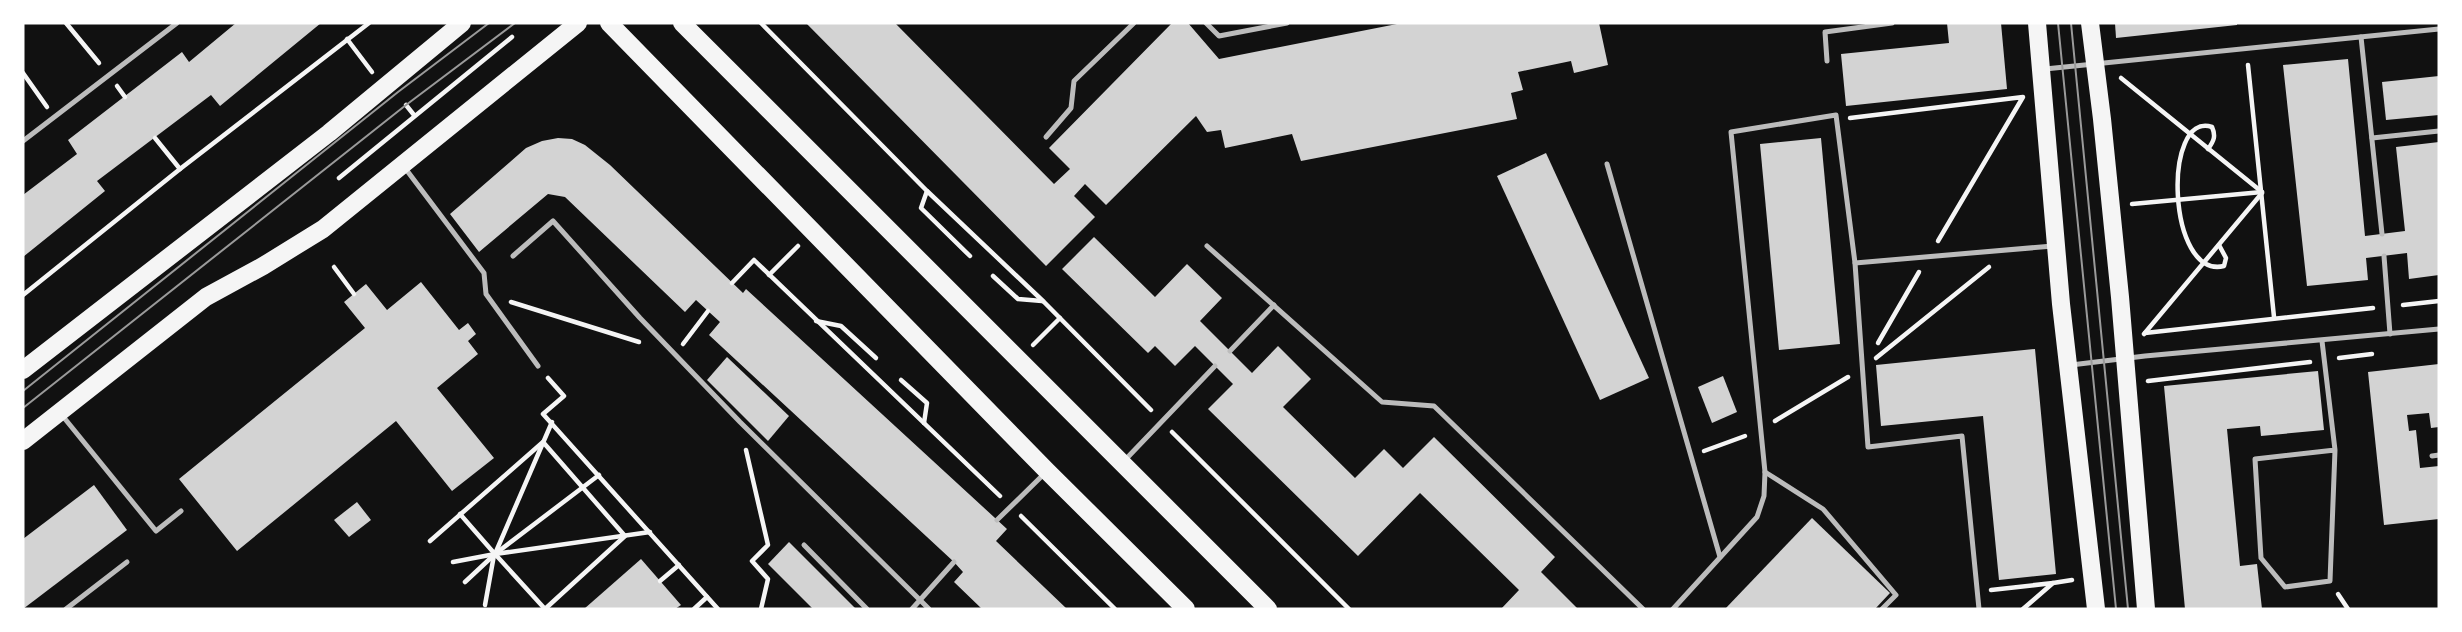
<svg xmlns="http://www.w3.org/2000/svg" width="2462" height="632" viewBox="0 0 2462 632" font-family="Inter,sans-serif">
<style>
.building{fill:#d3d3d3}
.lines{fill:none;stroke-linecap:round;stroke-linejoin:round}
.path{stroke:#f5f5f5;stroke-width:4.5}
.service{stroke:#bcbcbc;stroke-width:5}
.primary{stroke:#f5f5f5;stroke-width:18}
.tram{stroke:#9a9a9a;stroke-width:2}
</style>
<rect width="100%" height="100%" fill="#111"/>
<g class="building">
<path d="M236,23H321L220,106L211,95L97,181L105,191L23,257V195L77,154L68,140L182,52L189,62Z"/>
<path d="M806,23H895L1054,184L1070,169L1049,148L1172,23H1188L1219,59L1402,23H1599L1608,65L1574,73L1571,61L1518,72L1523,90L1511,93L1517,119L1301,161L1292,134L1225,148L1221,130L1207,132L1196,116L1106,205L1085,184L1074,196L1095,217L1046,266Z"/>
<path d="M1947,23H2001L2007,89L1846,106L1841,54L1949,43Z"/>
<path d="M2115,23H2237V25L2116,38Z"/>
<path d="M2348,59L2365,236L2405,231L2396,147L2439,142V275L2409,279L2407,253L2366,258L2368,280L2307,286L2283,65Z"/>
<path d="M2439,76V115L2386,120L2382,82Z"/>
<path d="M558,138L572,139L585,145L610,165L743,293L746,289L1007,529L996,541L1067,609H982L954,582L963,572L954,562L709,335L720,322L696,300L685,312L565,197L548,194L479,252L450,214L526,148L542,141Z"/>
<path d="M1821,138L1840,344L1779,350L1760,144Z"/>
<path d="M1546,153L1649,378L1600,400L1497,176Z"/>
<path d="M1094,237L1155,297L1187,264L1222,298L1200,321L1252,373L1278,346L1311,379L1283,407L1355,478L1384,449L1403,468L1434,437L1555,557L1541,572L1577,608L1501,609L1519,590L1420,493L1358,556L1208,409L1233,384L1195,346L1175,366L1155,346L1148,353L1062,269Z"/>
<path d="M421,282L459,330L468,323L476,334L468,341L478,354L437,388L494,458L452,491L396,421L237,551L179,479L365,328L344,302L366,284L387,310Z"/>
<path d="M2035,349L2056,574L1999,580L1983,416L1881,426L1876,365Z"/>
<path d="M727,357L789,416L768,441L707,380Z"/>
<path d="M2439,364V427L2431,428L2429,413L2407,415L2409,431L2416,430L2420,468L2439,466V519L2384,525L2368,372Z"/>
<path d="M2318,371L2324,430L2261,436L2260,426L2227,429L2240,566L2257,564L2262,609H2185L2164,386Z"/>
<path d="M1723,376L1737,412L1712,423L1698,387Z"/>
<path d="M94,485L127,530L23,609V539Z"/>
<path d="M357,502L371,520L349,537L334,520Z"/>
<path d="M1812,518L1890,593L1875,609H1725Z"/>
<path d="M789,542L856,609H813L768,564Z"/>
<path d="M641,559L681,605L675,609H584Z"/>
</g>
<g class="lines">
<g class="path">
<path d="M66,23L99,63"/>
<path d="M761,23L927,191L1044,302L1151,410"/>
<path d="M347,39L372,72"/>
<path d="M2248,65L2274,317"/>
<path d="M23,73L47,107"/>
<path d="M2121,78L2262,192"/>
<path d="M117,86L125,97"/>
<path d="M406,105L414,115"/>
<path d="M1850,118L2023,97L1938,241"/>
<path d="M155,138L180,169"/>
<path d="M2208,149C2214,141 2216,136 2212,127C2162,110 2167,280 2224,266L2226,258L2219,245"/>
<path d="M339,178L512,37"/>
<path d="M927,191L921,208L970,256"/>
<path d="M2132,204L2262,192"/>
<path d="M334,267L354,294"/>
<path d="M769,275L798,246"/>
<path d="M993,276L1018,299L1042,301"/>
<path d="M732,283L754,260L1000,496"/>
<path d="M23,295L180,169L369,23"/>
<path d="M511,302L639,342"/>
<path d="M2403,305L2439,301"/>
<path d="M816,321L841,326L876,358"/>
<path d="M2145,333L2373,308"/>
<path d="M2144,334L2262,193"/>
<path d="M1878,343L1919,272"/>
<path d="M683,344L708,311"/>
<path d="M1033,345L1060,318"/>
<path d="M1876,358L1989,267"/>
<path d="M2339,358L2372,354"/>
<path d="M548,378L564,396L543,414L718,609"/>
<path d="M901,380L927,403L924,423"/>
<path d="M2148,381L2310,362"/>
<path d="M1775,421L1848,377"/>
<path d="M1172,432L1349,609"/>
<path d="M746,450L768,545L752,561L768,579L761,609"/>
<path d="M1704,451L1745,436"/>
<path d="M460,514L494,553"/>
<path d="M1021,516L1115,609"/>
<path d="M430,541L543,442L625,536L545,609"/>
<path d="M453,562L495,554L650,532"/>
<path d="M660,581L679,565"/>
<path d="M465,582L495,554L599,475"/>
<path d="M1991,590L2053,583"/>
<path d="M2338,594L2348,609"/>
<path d="M485,605L494,555"/>
<path d="M545,609L495,554L552,422"/>
<path d="M694,609L707,597"/>
<path d="M2023,609L2053,583L2072,580"/>
</g>
<g class="service">
<path d="M1206,23L1219,36L1287,23"/>
<path d="M2361,37L2382,234"/>
<path d="M1827,61L1825,32L1892,23"/>
<path d="M2045,69L2439,29"/>
<path d="M1046,137L1071,108L1074,81L1134,23"/>
<path d="M2372,138L2439,131"/>
<path d="M23,141L177,23"/>
<path d="M1607,164L1720,557"/>
<path d="M405,168L484,273L486,294L538,366"/>
<path d="M1207,246L1382,402L1434,406L1643,609"/>
<path d="M513,256L553,221L640,318L740,422L920,600L912,609"/>
<path d="M2384,256L2390,334"/>
<path d="M1855,263L2053,246"/>
<path d="M2322,341L2335,450L2330,581L2285,587L2261,558L2255,459L2335,450"/>
<path d="M1230,351L1274,305"/>
<path d="M2071,365L2145,356L2439,329"/>
<path d="M61,414L156,531L181,511"/>
<path d="M2432,456L2439,455"/>
<path d="M1125,460L1215,366"/>
<path d="M1765,472L1823,509L1896,595L1882,609"/>
<path d="M997,520L1045,473"/>
<path d="M804,545L867,609"/>
<path d="M66,609L127,562"/>
<path d="M929,609L920,600L954,562"/>
<path d="M1673,609L1757,517L1764,496L1765,472L1731,132L1836,115L1855,263L1868,447L1962,436L1979,609"/>
</g>
<g class="primary">
<path d="M609,23L1047,471L1186,609"/>
<path d="M682,23L1268,609"/>
<path d="M2037,23L2061,304L2096,609"/>
<path d="M2090,23L2102,119L2120,297L2146,609"/>
<path d="M23,370L329,133L462,23"/>
<path d="M23,441L206,297L263,266L323,229L578,23"/>
</g>
<g class="tram">
<path d="M2058,23L2116,609"/>
<path d="M2071,23L2128,609"/>
<path d="M23,391L398,92L489,23"/>
<path d="M23,408L406,105L515,23"/>
</g>
</g>
<rect width="2462" height="632" fill="none" stroke="#ffffff" stroke-width="49"/>
</svg>
